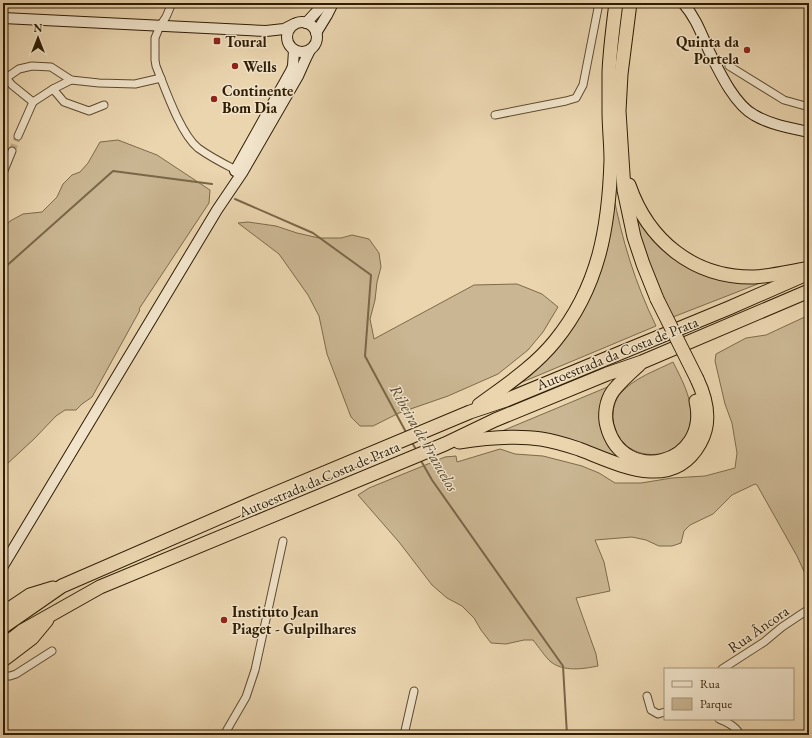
<svg xmlns="http://www.w3.org/2000/svg" width="812" height="738" viewBox="0 0 812 738" font-family="'EB Garamond',serif">
<style>
.green{fill:#cab692;stroke:#7d6a4a}
.lines{fill:none;stroke-linecap:round;stroke-linejoin:round}
.stream{stroke:#7a6647;stroke-width:2}
.street-tunnel{stroke:#c5b08d;stroke-width:7;stroke-dasharray:7 3.5;stroke-linecap:butt}
.street-casing{stroke:#5e4b2e;stroke-width:9}
.secondary-casing{stroke:#301d03;stroke-width:12}
.highway-casing{stroke:#301d03;stroke-width:15}
.street{stroke:#f1e4cb;stroke-width:7}
.secondary{stroke:#f1e4cb;stroke-width:10}
.highway{stroke:#ead5af;stroke-width:13}
.highway-bridge-casing{stroke:#301d03;stroke-width:15;stroke-linecap:butt}
.highway-bridge{stroke:#ead5af;stroke-width:13}
.poi-dot{fill:#8f2418;stroke:#f1e4cb;stroke-width:1.5}
.labels{text-anchor:middle;dominant-baseline:central;stroke-width:3;stroke-linejoin:round;paint-order:stroke}
.poi-label{font-size:15px;font-weight:bold;fill:#301d03;stroke:#f1e4cb;text-anchor:start}
.street-label{font-size:15px;fill:#301d03;stroke:#f1e4cb}
.water-label{font-size:16px;font-style:italic;fill:#5b472b;stroke:#f1e4cb}
</style>
<rect width="100%" height="100%" fill="#ead5af"/>
<filter id="stains"><feTurbulence type="fractalNoise" baseFrequency=".005" numOctaves="4"/><feColorMatrix values="0 0 0 0 .2 0 0 0 0 .09 0 0 0 0 .02 0 0 0 .5 -.17"/></filter>
<radialGradient id="worn" r=".72"><stop offset=".6" stop-color="#630" stop-opacity="0"/><stop offset="1" stop-color="#630" stop-opacity=".3"/></radialGradient>
<g class="green">
<path d="M118,140L157,155L210,190L209,203L139,309L140,310L92,397L82,404L76,410H65L56,416L34,439L7,464L3,466V229L10,221L23,214L42,212L57,197L63,184L72,175L80,172L88,163L100,142Z"/>
<path d="M613,193C622,240 635,283 656,326L513,386L577,315Z"/>
<path d="M632,203L683,261L768,280L673,317L661,293L639,237Z"/>
<path d="M248,222L276,226L297,233L319,238H341L352,235L369,239L379,253L381,267L377,282L375,300L370,319L374,339L474,285L517,284L542,294L558,307L543,332L528,350L498,374L448,396L399,413L373,426H360L351,417L327,354L319,316L308,295L279,254L238,223Z"/>
<path d="M809,315V584L807,578L797,556L757,485L755,484L732,495L713,514L690,525L684,531L681,543L672,546H659L646,540L632,537L595,540L604,562L610,591L576,598L596,654L598,666C583,669 564,672 551,662C546,658 538,646 533,640H524L506,644L491,643L481,630L474,618L462,606L447,598L432,585L399,542L358,495L369,488L445,457L456,456L457,462L500,449L515,454L543,456L582,466L599,473L615,483H641L672,478L705,476L735,468L737,453L732,423L725,404L715,361L716,354L746,338L766,335Z"/>
<path d="M673,362C681,378 691,396 691,414C691,422 689,433 684,440C667,460 635,459 620,439C615,433 614,426 613,419C612,411 615,399 621,393C634,378 655,371 673,362Z"/>
<path d="M610,386L601,406L629,461L504,433L502,431Z"/>
</g>
<g class="lines">
<g class="stream">
<path d="M235,199L313,233L371,275L365,356L407,434"/>
<path d="M3,269L113,171L212,184"/>
<path d="M411,441L417,451"/>
<path d="M420,459L432,480L563,666L567,735"/>
</g>
<path class="street-tunnel" d="M12,151L18,136"/>
<g class="street-casing">
<g id="street">
<path d="M172,3L166,17L160,26L155,38V60L156,66C165,88 180,133 198,148C209,156 224,164 236,170"/>
<path d="M729,66L784,100L809,107"/>
<path d="M6,78L12,85L33,102L53,89L71,80"/>
<path d="M3,79L6,78L19,69L32,66L51,67L71,80L99,83L135,84L161,78"/>
<path d="M53,89L64,102L89,111L104,105"/>
<path d="M495,115L566,101L576,98L583,85L599,3"/>
<path d="M18,136L33,102"/>
<path d="M3,173L12,151"/>
<path d="M722,669L764,642L782,627L809,609"/>
<path d="M3,676H10L16,674L52,651"/>
<path d="M647,696L651,710L658,714L665,712"/>
<path d="M719,719C727,722 737,727 740,735"/>
<path d="M224,735L246,697L255,670L283,541"/>
<path d="M404,735L414,691"/>
</g>
</g>
<g class="secondary-casing">
<g id="secondary">
<path d="M683,3C696,18 701,33 709,51C719,71 734,104 754,115C771,125 790,128 809,132"/>
<path d="M3,18L266,31L284,29L294,24"/>
<circle cx="302" cy="37" r="15"/>
<path d="M306,23L319,9L323,3"/>
<path d="M316,33L327,15L333,3"/>
<path d="M235,171L291,71L293,66L294,50"/>
<path d="M3,566L217,210L242,173L268,128L298,76L306,58L310,50"/>
</g>
</g>
<g class="highway-casing">
<g id="highway">
<path d="M630,3L621,74L619,111L624,190L634,237L643,264L657,299"/>
<path d="M629,185C648,240 693,278 754,277C771,276 788,272 805,269"/>
<path d="M639,365C630,373 620,382 613,391C606,401 604,415 607,426C623,487 711,465 696,401"/>
<path d="M479,405C506,385 534,367 555,341C599,287 609,227 611,160C611,144 609,127 609,111C609,98 609,85 609,72C610,49 613,26 616,3"/>
<path d="M459,442C486,438 514,435 541,439C554,441 567,445 579,449C618,464 672,493 700,443C712,422 707,400 697,379"/>
<path d="M3,613L30,595L53,588"/>
<path d="M3,627L62,586L255,502L470,412L506,400L729,308L809,273"/>
<path d="M3,646L22,631L100,587L445,444L495,420L607,374L642,362L809,291"/>
<path d="M3,660L32,638L47,620"/>
</g>
</g>
<use href="#street" class="street"/>
<use href="#secondary" class="secondary"/>
<use href="#highway" class="highway"/>
<g class="highway-bridge-casing">
<path id="highway-bridge" d="M657,299L697,379"/>
</g>
<use href="#highway-bridge" class="highway-bridge"/>
</g>
<g class="poi-dot">
<rect x="213" y="37" width="8" height="8" rx="2"/>
<circle cx="747" cy="50" r="4"/>
<circle cx="235" cy="66" r="4"/>
<circle cx="214" cy="99" r="4"/>
<circle cx="224" cy="620" r="4"/>
</g>
<g class="labels">
<g class="poi-label">
<text x="225" y="41">Toural</text>
<text x="739" y="41" text-anchor="end">Quinta da<tspan x="739" dy="17">Portela</tspan></text>
<text x="243" y="66">Wells</text>
<text x="222" y="90">Continente<tspan x="222" dy="17">Bom Dia</tspan></text>
<text x="232" y="611">Instituto Jean<tspan x="232" dy="17">Piaget - Gulpilhares</tspan></text>
</g>
<g class="street-label">
<text transform="translate(617 353) rotate(-22)">Autoestrada da Costa de Prata</text>
<text transform="translate(319 479) rotate(-23)">Autoestrada da Costa de Prata</text>
<text transform="translate(758 629) rotate(-35)">Rua Âncora</text>
</g>
<g class="water-label">
<text transform="translate(424 438) rotate(60)">Ribeira de Francelos</text>
</g>
</g>
<rect width="812" height="738" fill="none" stroke="#ead5af" stroke-width="16"/>
<rect x="4" y="4" width="804" height="730" fill="none" stroke="#301d03" stroke-width="2"/>
<rect x="8" y="8" width="796" height="722" fill="none" stroke="#301d03"/>
<rect x="664" y="668" width="130" height="52" fill="#f1e4cb" stroke="#a4947b"/>
<rect x="672" y="681" width="20" height="6" fill="#f1e4cb" stroke="#a4947b"/>
<text x="700" y="688" font-size="12" fill="#301d03">Rua</text>
<rect x="672" y="698" width="20" height="12" fill="#cab692" stroke="#a4947b"/>
<text x="700" y="708" font-size="12" fill="#301d03">Parque</text>
<g transform="translate(38 38)" stroke="#f1e4cb" stroke-width="3" paint-order="stroke">
<path d="M0-3L7 15L0 10L-7 15Z" fill="#301d03"/>
<text y="-6" font-size="11" font-weight="bold" text-anchor="middle" fill="#301d03">N</text>
</g>
<rect width="100%" height="100%" filter="url(#stains)"/>
<rect width="100%" height="100%" fill="url(#worn)"/>
</svg>
